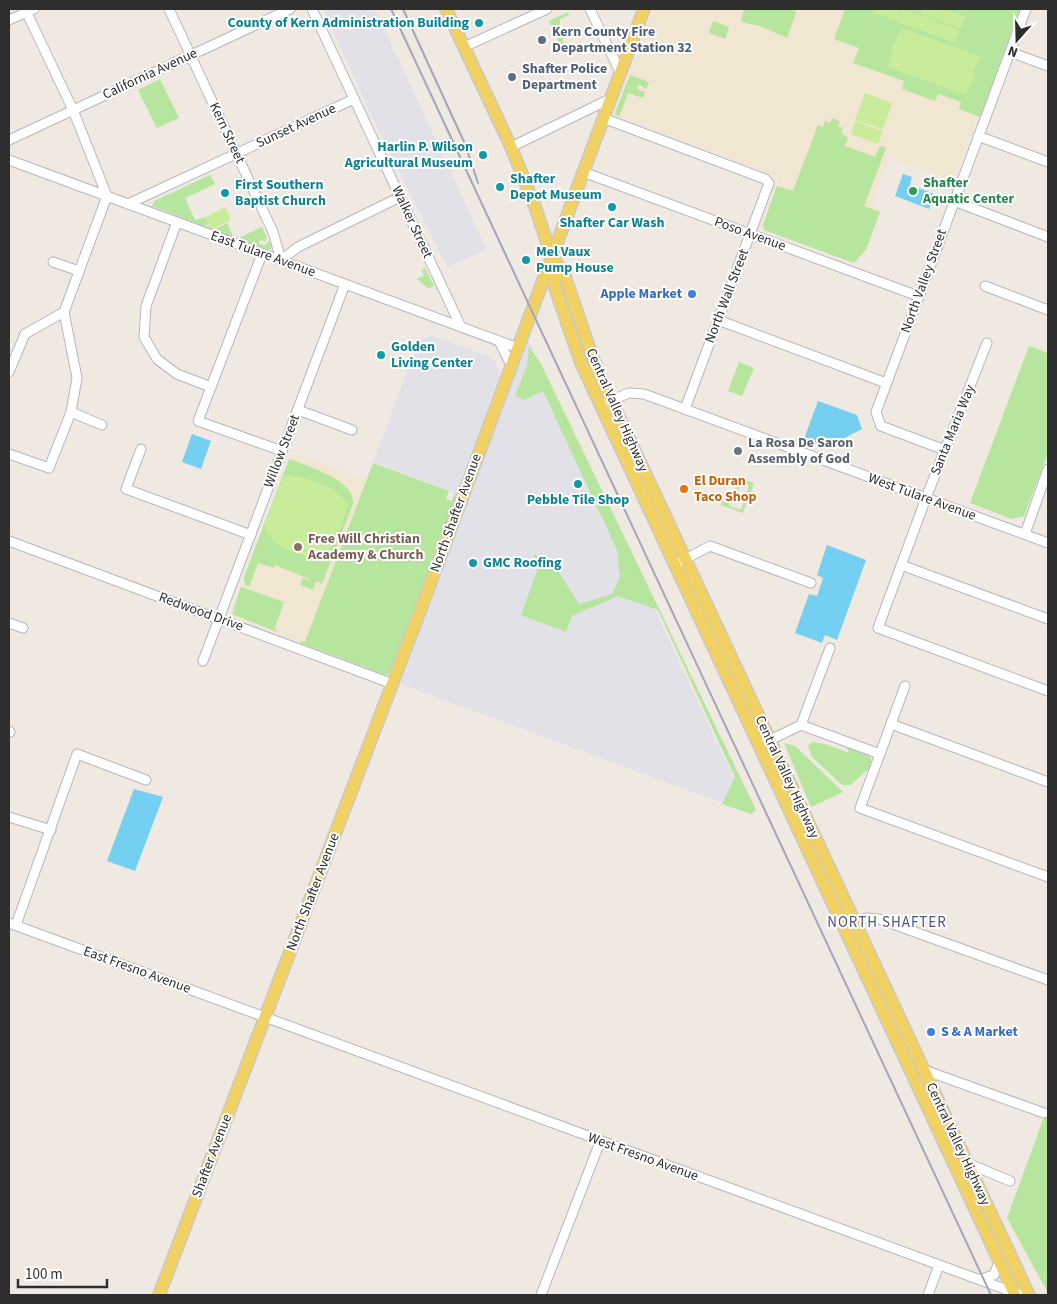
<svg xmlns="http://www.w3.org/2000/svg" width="1057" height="1304" viewBox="0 0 1057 1304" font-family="'Source Sans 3',sans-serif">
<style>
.industrial{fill:#e3e1e8}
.education{fill:#f0e6d1}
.green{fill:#b6e59e}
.pitch{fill:#c9ec9a}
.water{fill:#75cff0}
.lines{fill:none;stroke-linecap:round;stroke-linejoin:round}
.minor-casing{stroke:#b4b7c1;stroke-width:11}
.major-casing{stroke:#c9c9c9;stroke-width:14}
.minor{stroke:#fff;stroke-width:9}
.major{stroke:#f2d163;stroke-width:11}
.rail{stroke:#a3a6b8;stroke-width:2}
.culture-dot{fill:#0f9aa8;stroke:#fff;stroke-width:2}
.service-dot{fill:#5c6f8a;stroke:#fff;stroke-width:2}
.leisure-dot{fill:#2e9e5b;stroke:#fff;stroke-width:2}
.shop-dot{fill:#3f7fe0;stroke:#fff;stroke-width:2}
.worship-dot{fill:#6b7280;stroke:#fff;stroke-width:2}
.food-dot{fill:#e8710a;stroke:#fff;stroke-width:2}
.education-dot{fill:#8d6e63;stroke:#fff;stroke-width:2}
.labels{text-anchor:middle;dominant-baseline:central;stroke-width:4;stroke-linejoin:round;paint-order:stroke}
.culture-label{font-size:14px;font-weight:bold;fill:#0d838f;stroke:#fff;text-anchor:start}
.service-label{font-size:14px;font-weight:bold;fill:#4e5e75;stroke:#fff;text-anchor:start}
.street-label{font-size:14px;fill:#2e2e2e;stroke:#fff}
.leisure-label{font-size:14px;font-weight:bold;fill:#27864d;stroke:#fff;text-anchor:start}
.shop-label{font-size:14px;font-weight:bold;fill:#366cbe;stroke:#fff;text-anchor:end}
.worship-label{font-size:14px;font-weight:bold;fill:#5b616d;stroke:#fff;text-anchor:start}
.food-label{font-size:14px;font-weight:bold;fill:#c56008;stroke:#fff;text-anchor:start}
.education-label{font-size:14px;font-weight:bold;fill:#785e54;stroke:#fff;text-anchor:start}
.neighbourhood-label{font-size:15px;letter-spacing:1px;fill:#4d5680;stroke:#fff}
</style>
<rect width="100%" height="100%" fill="#efe9e1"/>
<g class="industrial">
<path d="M323,9H375L487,250L447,267L372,117Z"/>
<path d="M431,335L493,358L500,374L456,493L373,462L419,341Z"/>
<path d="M528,339L750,813L401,684Z"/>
</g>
<g class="education">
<path d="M653,9H1018L953,181L889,159L871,205L880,209L865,247L855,262L761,228L778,177L614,115Z"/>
<path d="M292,453L366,480L305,643L235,618L230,613Z"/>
</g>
<g class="green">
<path d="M744,9H795L796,12L787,38L760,26L741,22Z"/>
<path d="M845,9H1020L980,117L959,109L961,102L938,94L935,101L902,89L904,81L853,63L859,48L834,39Z"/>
<path d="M568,12L569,15L560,19L559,35L563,38V44L560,45L549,21Z"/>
<path d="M713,21L729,27L725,39L709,33Z"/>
<path d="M630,75L649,82L646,89L640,85L637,87L640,91H645L643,98L628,93L619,117L615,113Z"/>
<path d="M160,79L179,118L157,128L138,90Z"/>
<path d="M832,118L840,121L838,126L843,128L841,133L848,138L845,146L875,157L880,146L886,148L864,206L880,212L866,250L854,263L764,230L763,225L777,186L793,191L818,125L823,127L825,121L830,123Z"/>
<path d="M210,175L215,184L185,198L195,220L205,217L209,224L204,226L152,206L154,201Z"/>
<path d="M227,223L233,236L239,238L262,227L267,238L265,241L260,240L259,244L265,245L269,241L272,245L271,249L268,250L214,230Z"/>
<path d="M425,268L434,286L429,289L417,279L424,276L422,270Z"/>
<path d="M529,346L541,364L756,810L751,814L722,804L735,777L658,610L618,596L572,616L566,632L521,615L538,568L534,554L554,565L579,604L612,594L620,577L617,550L543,391L525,400L515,396L527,366Z"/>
<path d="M1029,346L1048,353V453L1024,516L1012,519L970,503Z"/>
<path d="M739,362L754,368L742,396L728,391Z"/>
<path d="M289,459C307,466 356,480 353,504L322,584L316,581L313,590L300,585L303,578L309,581V579L275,565L274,568L258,563L249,587L245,585L244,577Z"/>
<path d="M373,463L449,491L446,499L452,501L455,493L459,495L394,669L386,675L300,643L301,641L305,642Z"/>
<path d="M740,478L754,483L743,513L721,505L726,492L737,496L735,501L730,500L729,506L741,510L749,485L741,482L737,494L735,493Z"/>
<path d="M241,587L284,602L275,627L277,632L232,614Z"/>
<path d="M812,742L825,744L849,753L847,748C855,747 865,752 871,758V767L850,785H842L812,757L808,746Z"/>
<path d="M784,743L795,746L843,792L811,807Z"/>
<path d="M1048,1106V1293L1007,1218Z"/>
</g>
<g class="pitch">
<path d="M876,9H902L897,21L875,13Z"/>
<path d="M903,9L937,21L935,29L938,22L960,30L955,43L898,22Z"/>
<path d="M923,9H942L938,20L921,14Z"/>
<path d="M943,9L966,16L961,29L939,20Z"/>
<path d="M901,28L980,56L973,73L975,74L966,95L888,67L893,51L891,50Z"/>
<path d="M865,93L892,103L883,129L855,120Z"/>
<path d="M855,121L883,131L878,144L851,134Z"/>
<path d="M225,207L231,220L213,229L206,227L209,225L206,217Z"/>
<path d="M288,475C307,477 340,488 348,505C342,522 336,555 316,560C296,552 270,548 264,525L283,476Z"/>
</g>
<g class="water">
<path d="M903,174L912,177L910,185L934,194L929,209L895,196Z"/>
<path d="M818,401L857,415L862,429L825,448L804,439Z"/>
<path d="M192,434L211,441L201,469L182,462Z"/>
<path d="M827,545L866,560L837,640L825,635L822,643L795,633L809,594L817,596L823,578L817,575Z"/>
<path d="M134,789L163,797L135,871L107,861Z"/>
</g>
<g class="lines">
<g class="minor-casing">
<g id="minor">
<path d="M169,9L273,232L281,260L298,247L400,197"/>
<path d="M312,9L461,327"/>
<path d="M590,9L620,72"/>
<path d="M9,20L34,9"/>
<path d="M464,47L547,9"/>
<path d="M1010,52L1048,66"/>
<path d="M603,118L765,179L769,183L685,409"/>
<path d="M978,136L1048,162"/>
<path d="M9,140L290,9"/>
<path d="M511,147L610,99"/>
<path d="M9,160L518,348"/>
<path d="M583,172L918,296"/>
<path d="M954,201L1048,237"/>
<path d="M128,204L354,99"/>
<path d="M177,222L146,306L144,337L157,359L177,374L211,387"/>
<path d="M262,254L198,421L282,451"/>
<path d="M53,262L79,271"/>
<path d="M985,286L1048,310"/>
<path d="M718,320L886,383"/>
<path d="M499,341L511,365"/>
<path d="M987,343L926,498L878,628L1048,691"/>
<path d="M9,372L25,334L64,312L107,196L73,110L25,9"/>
<path d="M607,402L629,393L644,394L1048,543"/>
<path d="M298,410L352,430"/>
<path d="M71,412L102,425"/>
<path d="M141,449L126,489L251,535"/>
<path d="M945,450L881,426L876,412L1026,9"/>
<path d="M9,454L49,468L71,412L77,378L64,312"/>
<path d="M1025,534L1048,469"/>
<path d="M9,541L393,684"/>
<path d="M680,562L710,546L811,583"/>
<path d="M901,565L1048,619"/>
<path d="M9,623L23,628"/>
<path d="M203,661L345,284"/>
<path d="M905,686L860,808L1048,877"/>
<path d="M891,724L1048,782"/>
<path d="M801,725L830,648"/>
<path d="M9,731L10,732"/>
<path d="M766,742L801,725L880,754"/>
<path d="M9,817L51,830"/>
<path d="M9,923L1021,1295"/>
<path d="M16,925L77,754L146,780"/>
<path d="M843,928L866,918L879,919L1048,980"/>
<path d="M924,1070L1044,1113"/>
<path d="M967,1163L1010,1181"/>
<path d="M981,1279L994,1275L999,1262"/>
<path d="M541,1295L600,1142"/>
<path d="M928,1295L939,1265"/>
</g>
</g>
<g class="major-casing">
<g id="major">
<path d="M446,9L511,147L534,204L552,257L555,288L581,363L1015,1295"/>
<path d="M553,258L564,274L597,370L1029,1295"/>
<path d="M159,1295L419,614L644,9"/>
</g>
</g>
<use href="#minor" class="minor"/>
<use href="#major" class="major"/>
<g class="rail">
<path d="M391,9L991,1295"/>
<path d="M403,9L465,144L478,183"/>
</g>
</g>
<g class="culture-dot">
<circle cx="479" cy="23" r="5"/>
<circle cx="483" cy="155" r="5"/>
<circle cx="500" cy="187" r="5"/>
<circle cx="225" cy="193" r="5"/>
<circle cx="612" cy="207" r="5"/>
<circle cx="526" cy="260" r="5"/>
<circle cx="381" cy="355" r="5"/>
<circle cx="578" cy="484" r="5"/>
<circle cx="473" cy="563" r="5"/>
</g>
<g class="service-dot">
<circle cx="542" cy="40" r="5"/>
<circle cx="512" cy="77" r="5"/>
</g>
<circle class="leisure-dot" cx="913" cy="191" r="5"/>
<g class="shop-dot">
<circle cx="692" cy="294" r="5"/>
<circle cx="931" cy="1032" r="5"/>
</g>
<circle class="worship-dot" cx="738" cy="451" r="5"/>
<circle class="food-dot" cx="684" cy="489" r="5"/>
<circle class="education-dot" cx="298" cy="547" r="5"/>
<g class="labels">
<g class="culture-label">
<text x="469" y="23" text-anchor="end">County of Kern Administration Building</text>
<text x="473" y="147" text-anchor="end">Harlin P. Wilson<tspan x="473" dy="16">Agricultural Museum</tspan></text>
<text x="510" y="179">Shafter<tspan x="510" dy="16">Depot Museum</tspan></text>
<text x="235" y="185">First Southern<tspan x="235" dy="16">Baptist Church</tspan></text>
<text x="612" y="223" text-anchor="middle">Shafter Car Wash</text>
<text x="536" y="252">Mel Vaux<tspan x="536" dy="16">Pump House</tspan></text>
<text x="391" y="347">Golden<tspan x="391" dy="16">Living Center</tspan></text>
<text x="578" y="500" text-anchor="middle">Pebble Tile Shop</text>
<text x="483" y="563">GMC Roofing</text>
</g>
<g class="service-label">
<text x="552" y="32">Kern County Fire<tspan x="552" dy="16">Department Station 32</tspan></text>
<text x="522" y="69">Shafter Police<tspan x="522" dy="16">Department</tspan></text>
</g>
<g class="street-label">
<text transform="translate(150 74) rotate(-25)">California Avenue</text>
<text transform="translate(296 126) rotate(-25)">Sunset Avenue</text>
<text transform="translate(227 133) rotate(65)">Kern Street</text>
<text transform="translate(412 222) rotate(65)">Walker Street</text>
<text transform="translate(750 234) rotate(20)">Poso Avenue</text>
<text transform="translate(263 254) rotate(20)">East Tulare Avenue</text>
<text transform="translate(924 281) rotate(-70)">North Valley Street</text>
<text transform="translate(727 296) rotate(-69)">North Wall Street</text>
<text transform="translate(617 410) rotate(66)">Central Valley Highway</text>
<text transform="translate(953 430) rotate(-68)">Santa Maria Way</text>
<text transform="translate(282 451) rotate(-69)">Willow Street</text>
<text transform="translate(922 497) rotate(20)">West Tulare Avenue</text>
<text transform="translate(456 513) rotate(-70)">North Shafter Avenue</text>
<text transform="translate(201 612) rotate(20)">Redwood Drive</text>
<text transform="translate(787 777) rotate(65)">Central Valley Highway</text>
<text transform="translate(313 892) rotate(-69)">North Shafter Avenue</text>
<text transform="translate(137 970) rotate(20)">East Fresno Avenue</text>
<text transform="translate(958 1144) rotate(65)">Central Valley Highway</text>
<text transform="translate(212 1156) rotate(-69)">Shafter Avenue</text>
<text transform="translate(643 1157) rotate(20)">West Fresno Avenue</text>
</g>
<g class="leisure-label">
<text x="923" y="183">Shafter<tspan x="923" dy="16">Aquatic Center</tspan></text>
</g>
<g class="shop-label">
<text x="682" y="294">Apple Market</text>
<text x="941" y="1032" text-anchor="start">S &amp; A Market</text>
</g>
<g class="worship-label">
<text x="748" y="443">La Rosa De Saron<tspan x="748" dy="16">Assembly of God</tspan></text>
</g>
<g class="food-label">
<text x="694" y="481">El Duran<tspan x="694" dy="16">Taco Shop</tspan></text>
</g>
<g class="education-label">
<text x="308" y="539">Free Will Christian<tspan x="308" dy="16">Academy &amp; Church</tspan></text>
</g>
<g class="neighbourhood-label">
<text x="887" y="922">NORTH SHAFTER</text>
</g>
</g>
<rect width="1057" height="1304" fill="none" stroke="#2e2e2e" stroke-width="20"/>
<g transform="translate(1017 40) rotate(200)" stroke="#ffffff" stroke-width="4" paint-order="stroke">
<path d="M0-4L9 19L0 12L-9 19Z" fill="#2e2e2e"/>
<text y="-8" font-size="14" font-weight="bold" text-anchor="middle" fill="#2e2e2e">N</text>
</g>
<path d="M18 1279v8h89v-8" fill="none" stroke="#2e2e2e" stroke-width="2.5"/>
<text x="25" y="1279" font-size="15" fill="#2e2e2e" stroke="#ffffff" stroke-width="4" paint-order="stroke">100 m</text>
</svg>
